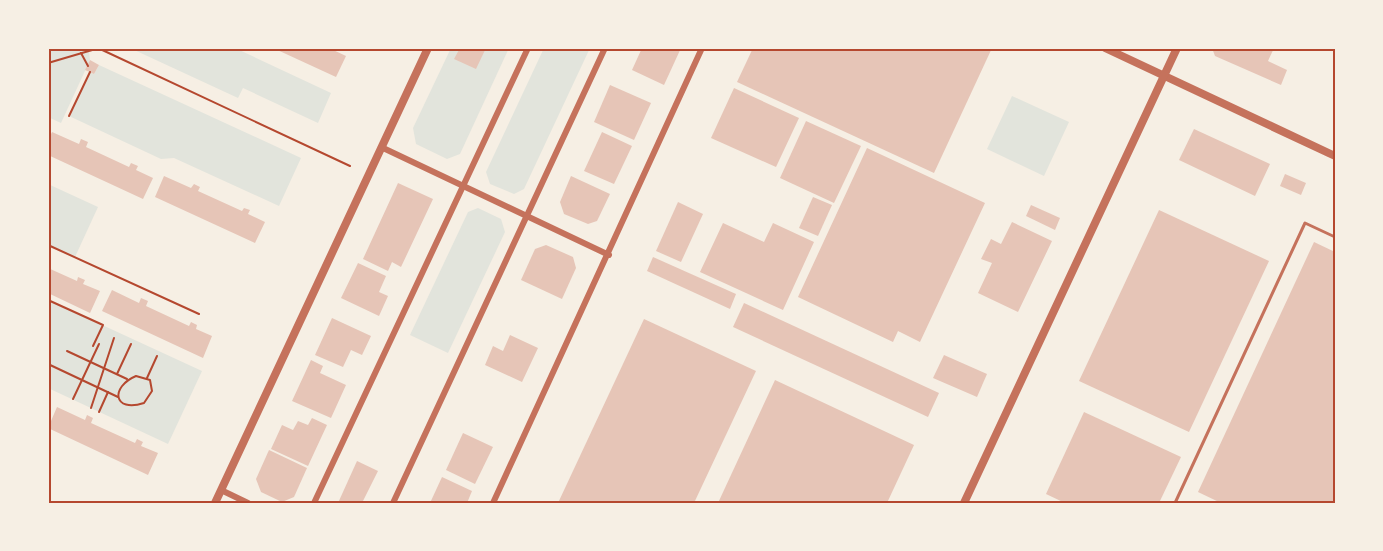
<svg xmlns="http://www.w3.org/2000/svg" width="1383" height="551" viewBox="0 0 1383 551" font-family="'IBM Plex Sans',sans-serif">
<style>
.green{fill:#e2e4dc}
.building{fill:#e6c5b7}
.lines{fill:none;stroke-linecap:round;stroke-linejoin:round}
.path{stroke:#b5482f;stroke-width:2}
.service{stroke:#c5725c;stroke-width:3}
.minor{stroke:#c5725c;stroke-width:6}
.tertiary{stroke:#c5725c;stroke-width:8}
.neatline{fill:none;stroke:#b5482f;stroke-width:2}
</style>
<rect width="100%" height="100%" fill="#f6efe4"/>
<g class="green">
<path d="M48,48H83L89,51L90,60L61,123L48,117Z"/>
<path d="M130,48H235L331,93L318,123L243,88L238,98Z"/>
<path d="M451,48H509L460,154L447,159L416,144L413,128Z"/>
<path d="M544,48H590L524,189L514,194L490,184L486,172Z"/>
<path d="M99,65L301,158L279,206L174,158L161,159L69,116L90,72L94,74Z"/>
<path d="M1012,96L1069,122L1044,176L987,149Z"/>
<path d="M48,184L98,207L75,257L48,245Z"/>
<path d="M478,208L501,219L505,232L448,353L410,335L468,212Z"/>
<path d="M48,300L202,371L168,444L48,388Z"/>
</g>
<g class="building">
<path d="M273,48H329L346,56L336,77Z"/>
<path d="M460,48H486L476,69L454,59Z"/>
<path d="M642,48H681L664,85L632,70Z"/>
<path d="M753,48H992L934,173L737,82Z"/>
<path d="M1212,48H1274L1268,61L1287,70L1281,85L1215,56Z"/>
<path d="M90,60L99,65L94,74L85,70Z"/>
<path d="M610,85L651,103L634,140L594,122Z"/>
<path d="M734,88L799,118L776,167L711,138Z"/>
<path d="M806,121L861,146L834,203L780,178Z"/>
<path d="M1194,129L1270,164L1255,196L1179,160Z"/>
<path d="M52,132L79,144L81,139L88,142L86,147L129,167L131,163L138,166L136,170L153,178L143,199L48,155V140Z"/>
<path d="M602,132L632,146L614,184L584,171Z"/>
<path d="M867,148L985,203L920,342L898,331L893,342L798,297Z"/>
<path d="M1285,174L1306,183L1301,195L1280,186Z"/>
<path d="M164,176L191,188L194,184L200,187L198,191L242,211L244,208L250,210L248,214L265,222L255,243L155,197Z"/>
<path d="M571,176L610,194L597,221L588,224L564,214L560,202Z"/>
<path d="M398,183L433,199L401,267L392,262L388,271L363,259Z"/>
<path d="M813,197L832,205L818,236L799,228Z"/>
<path d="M678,202L703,214L681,262L656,251Z"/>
<path d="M1031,205L1060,218L1055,230L1026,216Z"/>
<path d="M1159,210L1269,261L1189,432L1079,381Z"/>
<path d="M1012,222L1052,241L1018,312L978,293L992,263L981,259L991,239L1001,244Z"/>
<path d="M723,223L764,242L773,223L814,242L783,310L700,272Z"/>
<path d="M1314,242L1335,252V503H1221L1198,492Z"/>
<path d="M546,245L573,257L576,268L562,299L521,280L535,249Z"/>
<path d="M653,257L736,294L730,309L647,271Z"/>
<path d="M358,263L386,276L379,292L388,296L379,316L341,298Z"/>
<path d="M48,268L77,281L78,277L85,280L83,284L100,291L90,313L48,293Z"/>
<path d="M112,290L139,303L141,298L148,301L146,306L189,326L191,322L197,325L196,329L212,336L203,358L102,311Z"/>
<path d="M744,303L939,393L928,417L733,327Z"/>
<path d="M332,318L371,336L362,355L351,350L343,367L315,355Z"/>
<path d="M644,319L756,371L694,503H558Z"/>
<path d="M510,335L538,348L522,382L485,365L493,346L503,351Z"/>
<path d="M944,355L987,374L977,397L933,378Z"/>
<path d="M311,360L323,366L320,373L346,385L331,418L292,401Z"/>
<path d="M775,380L914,445L887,503H718Z"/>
<path d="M57,407L85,420L87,415L93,418L91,423L135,443L137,439L143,442L141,446L158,453L148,475L48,428Z"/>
<path d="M1084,412L1181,457L1159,503H1065L1046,494Z"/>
<path d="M312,418L327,425L308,466L271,449L282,425L293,430L298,421L308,425Z"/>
<path d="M463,433L493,447L475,484L446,470Z"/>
<path d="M269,450L307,468L294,497L282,502L261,492L256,479Z"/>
<path d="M357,461L378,471L362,503H338Z"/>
<path d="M442,477L472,491L467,503H430Z"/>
</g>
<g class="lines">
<g class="path">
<path d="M98,48L350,166"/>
<path d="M81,53L88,66"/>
<path d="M48,63L99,48"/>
<path d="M69,116L90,72"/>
<path d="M48,245L199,314"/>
<path d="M48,300L103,325L93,346"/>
<path d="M67,351L127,379"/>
<path d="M48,364L118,397"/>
<path d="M117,374L131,344"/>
<path d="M136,376L150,380L152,391L144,403C113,413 110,387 136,376Z"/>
<path d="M147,378L157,356"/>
<path d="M73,399L99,344"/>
<path d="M91,408L114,338"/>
<path d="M99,412L108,392"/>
</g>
<path class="service" d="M1175,503L1305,223L1335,237"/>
<g class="minor">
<path d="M381,147L609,255"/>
<path d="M221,490L248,503"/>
<path d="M314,503L528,48"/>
<path d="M393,503L605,48"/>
<path d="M493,503L702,48"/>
</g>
<g class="tertiary">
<path d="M1105,48L1335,156"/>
<path d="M215,503L428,48"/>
<path d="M964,503L1177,48"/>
</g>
</g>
<rect width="1383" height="551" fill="none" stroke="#f6efe4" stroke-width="99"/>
<rect x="50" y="50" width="1284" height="452" class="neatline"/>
</svg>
